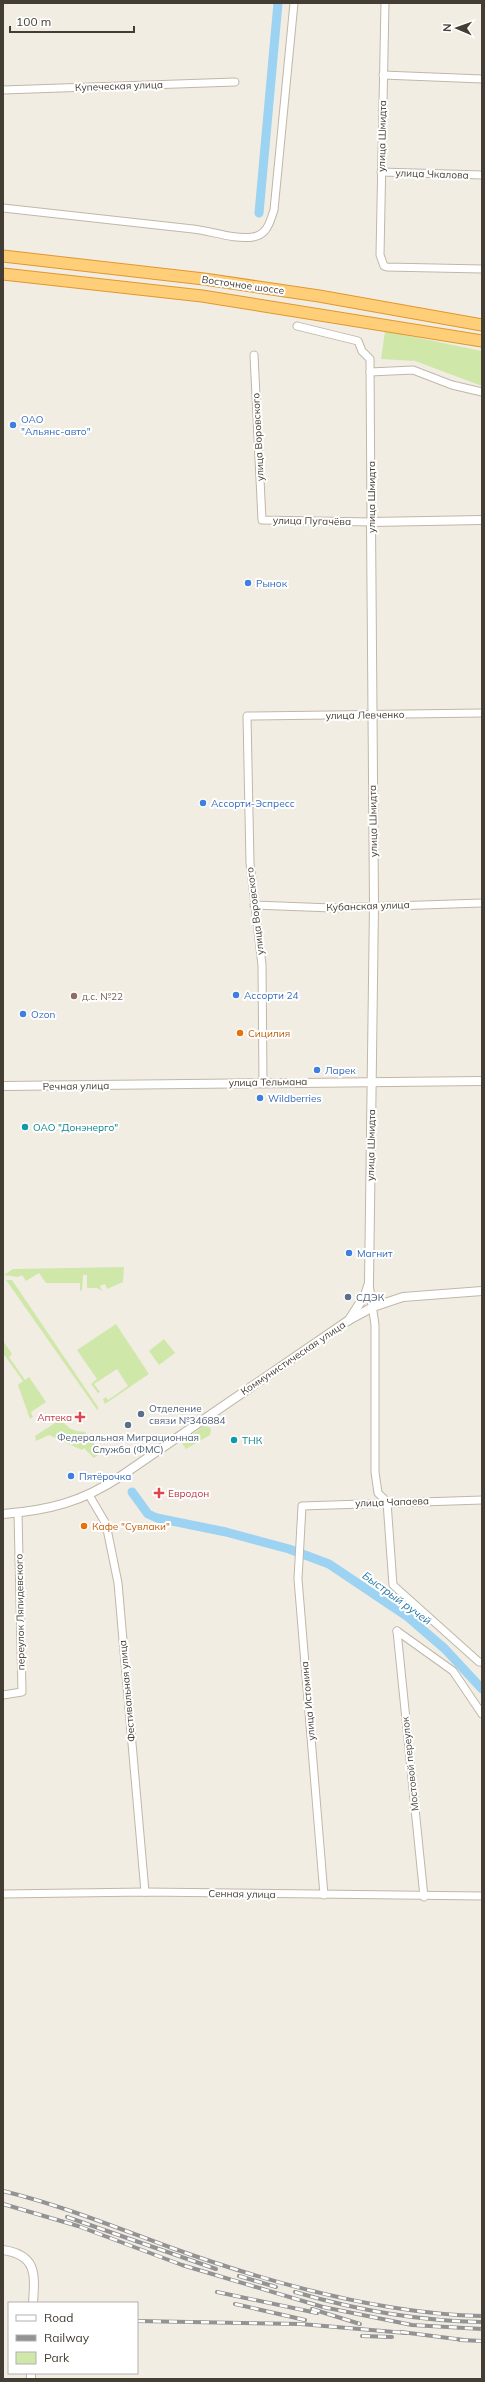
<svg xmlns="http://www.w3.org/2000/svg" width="485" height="2382" viewBox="0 0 485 2382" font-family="Mulish,sans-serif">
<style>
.green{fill:#cfe8aa}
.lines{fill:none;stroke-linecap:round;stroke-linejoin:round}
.canal{stroke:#9cd2f2;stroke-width:9}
.minor-casing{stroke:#c1b7a8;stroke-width:9}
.tertiary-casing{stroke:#c1b7a8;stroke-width:10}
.trunk-casing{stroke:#e1972e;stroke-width:13}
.minor{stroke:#fff;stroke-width:7}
.tertiary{stroke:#fff;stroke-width:8}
.trunk{stroke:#ffce78;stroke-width:11}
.rail-casing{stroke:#939393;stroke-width:4}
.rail{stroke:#fff;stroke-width:2.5;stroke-dasharray:8;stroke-linecap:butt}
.shop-dot{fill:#3f7fe0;stroke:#fff;stroke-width:1.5}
.education-dot{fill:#8d6e63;stroke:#fff;stroke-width:1.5}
.food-dot{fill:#e8710a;stroke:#fff;stroke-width:1.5}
.culture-dot{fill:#0f9aa8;stroke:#fff;stroke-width:1.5}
.service-dot{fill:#5c6f8a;stroke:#fff;stroke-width:1.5}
.health-dot{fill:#e0444e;stroke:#fff;stroke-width:1.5}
.labels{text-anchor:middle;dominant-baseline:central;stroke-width:4;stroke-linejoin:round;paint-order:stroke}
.street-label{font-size:10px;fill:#443d33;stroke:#fff}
.shop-label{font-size:10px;fill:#366cbe;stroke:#fff;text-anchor:start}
.education-label{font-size:10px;fill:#785e54;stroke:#fff;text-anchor:start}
.food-label{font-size:10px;fill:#c56008;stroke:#fff;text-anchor:start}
.culture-label{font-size:10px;fill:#0d838f;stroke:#fff;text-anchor:start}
.service-label{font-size:10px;fill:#4e5e75;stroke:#fff;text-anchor:start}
.health-label{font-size:10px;fill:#be3a42;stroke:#fff;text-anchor:end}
.water-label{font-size:11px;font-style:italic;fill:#2979aa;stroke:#fff}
</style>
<rect width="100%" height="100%" fill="#f2ede3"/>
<g class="green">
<path d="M385,331L482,351V386L415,361L381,359Z"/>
<path d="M124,1267L123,1282L107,1289L105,1284L100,1286L102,1291L97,1288H87V1275H83L82,1291L80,1290V1283H46L39,1273L26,1281L22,1275L18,1277L4,1275L13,1269Z"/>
<path d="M6,1280H12L98,1407V1411Z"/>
<path d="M116,1324L149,1374L105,1404L103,1399L106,1397L108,1400L128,1386L117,1369L94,1384L100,1392L98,1393L91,1384L97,1379L77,1350Z"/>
<path d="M164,1339L175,1353L159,1365L149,1351Z"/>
<path d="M3,1341L12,1354L9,1357L25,1380L29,1377L46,1402L31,1412L33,1417L30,1419L18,1385L23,1381L3,1353Z"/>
<path d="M61,1419C68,1429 73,1431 85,1432L101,1453L94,1458L84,1448L82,1450L49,1435L36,1441L35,1436Z"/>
<path d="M204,1426L209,1427L211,1429L210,1435L186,1449L181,1442Z"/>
</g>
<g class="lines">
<g class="canal">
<path d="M259,213L278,3"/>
<path d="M132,1492L148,1514L157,1518L226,1532L289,1549L329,1564L408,1617L445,1649L482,1689"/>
</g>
<g class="minor-casing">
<g id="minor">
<path d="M385,3L380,255L384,266L387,267L482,269"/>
<path d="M383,75L482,79"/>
<path d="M3,90L235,82"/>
<path d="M381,172L482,175"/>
<path d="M3,208C66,215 130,222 193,229C212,231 234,240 253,237C267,235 270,222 274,210L294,3"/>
<path d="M254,355L262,520L371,522L370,359L362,351L358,341L297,326"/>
<path d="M370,372L413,370L452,385L482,392"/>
<path d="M254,905L332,908L482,903"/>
<path d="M263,1082L262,965L250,863L247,716L482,713"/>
<path d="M369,1284L375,1325V1472L378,1493L387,1502L393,1585L479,1662H482"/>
<path d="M89,1495L106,1524L118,1583L145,1892"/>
<path d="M397,1631L424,1897"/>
<path d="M397,1631L453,1671L482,1714"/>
<path d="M3,1695L22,1692L18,1513"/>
<path d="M3,1894L145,1892L482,1896"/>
<path d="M324,1895L298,1579L302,1506L482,1500"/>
</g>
</g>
<g class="tertiary-casing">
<g id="tertiary">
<path d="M3,1086L482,1081"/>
<path d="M349,1320L365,1295L369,1283L374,905L371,522L482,520"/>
<path d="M3,1514C50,1510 82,1502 121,1476L349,1320L373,1307L403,1297L482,1291"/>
<path d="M3,2250C37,2255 35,2274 33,2303"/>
<path d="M31,2379V2373"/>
</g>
</g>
<g class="trunk-casing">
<g id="trunk">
<path d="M3,256L204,279L319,296L482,325"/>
<path d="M3,274L202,296L482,341"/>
</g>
</g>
<use href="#minor" class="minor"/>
<use href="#tertiary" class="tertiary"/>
<use href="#trunk" class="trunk"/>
<g class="rail-casing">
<g id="rail">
<path d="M3,2191C61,2205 117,2228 172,2248C267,2282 381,2314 482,2316"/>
<path d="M3,2204L78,2226L182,2265L323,2307L412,2325L482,2329"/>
<path d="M67,2217L216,2269"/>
<path d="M239,2276L276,2287"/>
<path d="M217,2292L317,2313"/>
<path d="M295,2292C356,2310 418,2321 482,2322"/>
<path d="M235,2304L305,2320"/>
<path d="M312,2309L360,2324"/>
<path d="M137,2321L301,2324L406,2333"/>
<path d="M401,2332L464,2340"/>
<path d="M362,2336L392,2337"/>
<path d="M460,2340L482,2341"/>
</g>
</g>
<use href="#rail" class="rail"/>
</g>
<g class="shop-dot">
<circle cx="13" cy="425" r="4"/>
<circle cx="248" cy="583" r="4"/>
<circle cx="203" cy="803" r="4"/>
<circle cx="236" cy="995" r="4"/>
<circle cx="23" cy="1014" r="4"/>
<circle cx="317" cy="1070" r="4"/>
<circle cx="260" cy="1098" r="4"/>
<circle cx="349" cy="1253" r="4"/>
<circle cx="71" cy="1476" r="4"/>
</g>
<circle class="education-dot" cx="74" cy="996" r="4"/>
<g class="food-dot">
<circle cx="240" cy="1033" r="4"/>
<circle cx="84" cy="1526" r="4"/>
</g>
<g class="culture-dot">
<circle cx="25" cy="1127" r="4"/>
<circle cx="234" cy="1440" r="4"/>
</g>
<g class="service-dot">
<circle cx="348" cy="1297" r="4"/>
<circle cx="141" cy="1414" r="4"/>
<circle cx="128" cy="1425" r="4"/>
</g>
<g class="health-dot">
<path d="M78 1411h4v4h4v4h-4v4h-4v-4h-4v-4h4z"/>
<path d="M157 1487h4v4h4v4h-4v4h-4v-4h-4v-4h4z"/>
</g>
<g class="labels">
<g class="street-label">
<text transform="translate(119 86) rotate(-2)">Купеческая улица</text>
<text transform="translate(382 136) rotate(-89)">улица Шмидта</text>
<text transform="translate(432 174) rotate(2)">улица Чкалова</text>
<text transform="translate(243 285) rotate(8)">Восточное шоссе</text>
<text transform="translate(258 437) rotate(-93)">улица Воровского</text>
<text transform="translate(371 497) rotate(-90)">улица Шмидта</text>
<text transform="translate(312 521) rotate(1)">улица Пугачёва</text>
<text transform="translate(365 715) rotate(-1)">улица Левченко</text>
<text transform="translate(373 821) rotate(-91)">улица Шмидта</text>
<text transform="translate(368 906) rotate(-2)">Кубанская улица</text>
<text transform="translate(255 911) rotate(-97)">улица Воровского</text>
<text transform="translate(268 1082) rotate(-1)">улица Тельмана</text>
<text transform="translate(76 1086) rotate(-1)">Речная улица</text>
<text transform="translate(371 1145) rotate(-89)">улица Шмидта</text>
<text transform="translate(293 1358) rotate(-34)">Коммунистическая улица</text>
<text transform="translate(392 1502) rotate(-2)">улица Чапаева</text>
<text transform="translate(20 1612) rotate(-91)">переулок Ляпидевского</text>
<text transform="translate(127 1691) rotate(-95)">Фестивальная улица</text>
<text transform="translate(308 1701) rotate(-95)">улица Истомина</text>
<text transform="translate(410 1764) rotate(-96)">Мостовой переулок</text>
<text transform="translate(242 1894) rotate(1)">Сенная улица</text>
</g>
<g class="shop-label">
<text x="21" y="419">ОАО<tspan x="21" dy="12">"Альянс-авто"</tspan></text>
<text x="256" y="583">Рынок</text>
<text x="211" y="803">Ассорти-Эспресс</text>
<text x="244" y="995">Ассорти 24</text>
<text x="31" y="1014">Ozon</text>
<text x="325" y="1070">Ларек</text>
<text x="268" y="1098">Wildberries</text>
<text x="357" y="1253">Магнит</text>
<text x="79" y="1476">Пятёрочка</text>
</g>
<g class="education-label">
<text x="82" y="996">д.с. №22</text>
</g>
<g class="food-label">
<text x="248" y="1033">Сицилия</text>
<text x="92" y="1526">Кафе "Сувлаки"</text>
</g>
<g class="culture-label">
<text x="33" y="1127">ОАО "Донэнерго"</text>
<text x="242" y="1440">ТНК</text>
</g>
<g class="service-label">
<text x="356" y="1297">СДЭК</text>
<text x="149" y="1408">Отделение<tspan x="149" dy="12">связи №346884</tspan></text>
<text x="128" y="1437" text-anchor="middle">Федеральная Миграционная<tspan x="128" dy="12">Служба (ФМС)</tspan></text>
</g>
<g class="health-label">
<text x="72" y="1417">Аптека</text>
<text x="168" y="1493" text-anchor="start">Евродон</text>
</g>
<g class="water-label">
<text transform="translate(397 1598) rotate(36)">Быстрый ручей</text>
</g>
</g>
<rect width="485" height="2382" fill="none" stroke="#443d33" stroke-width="8"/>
<rect x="8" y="2302" width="130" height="72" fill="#ffffff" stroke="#b4b1ad"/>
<rect x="16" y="2315" width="20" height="6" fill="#ffffff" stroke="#b4b1ad"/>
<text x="44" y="2322" font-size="12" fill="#443d33">Road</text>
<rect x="16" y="2335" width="20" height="6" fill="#939393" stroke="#b4b1ad"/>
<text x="44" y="2342" font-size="12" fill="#443d33">Railway</text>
<rect x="16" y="2352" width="20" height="12" fill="#cfe8aa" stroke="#b4b1ad"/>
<text x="44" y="2362" font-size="12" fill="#443d33">Park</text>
<g transform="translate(457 28) rotate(272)" stroke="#ffffff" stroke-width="3" paint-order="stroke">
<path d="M0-3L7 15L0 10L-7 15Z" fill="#443d33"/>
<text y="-6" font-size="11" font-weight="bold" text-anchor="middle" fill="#443d33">N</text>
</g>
<path d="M10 26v6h124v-6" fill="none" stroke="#443d33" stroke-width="2"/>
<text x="16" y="26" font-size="12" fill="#443d33" stroke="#ffffff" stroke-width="3" paint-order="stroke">100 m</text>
</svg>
